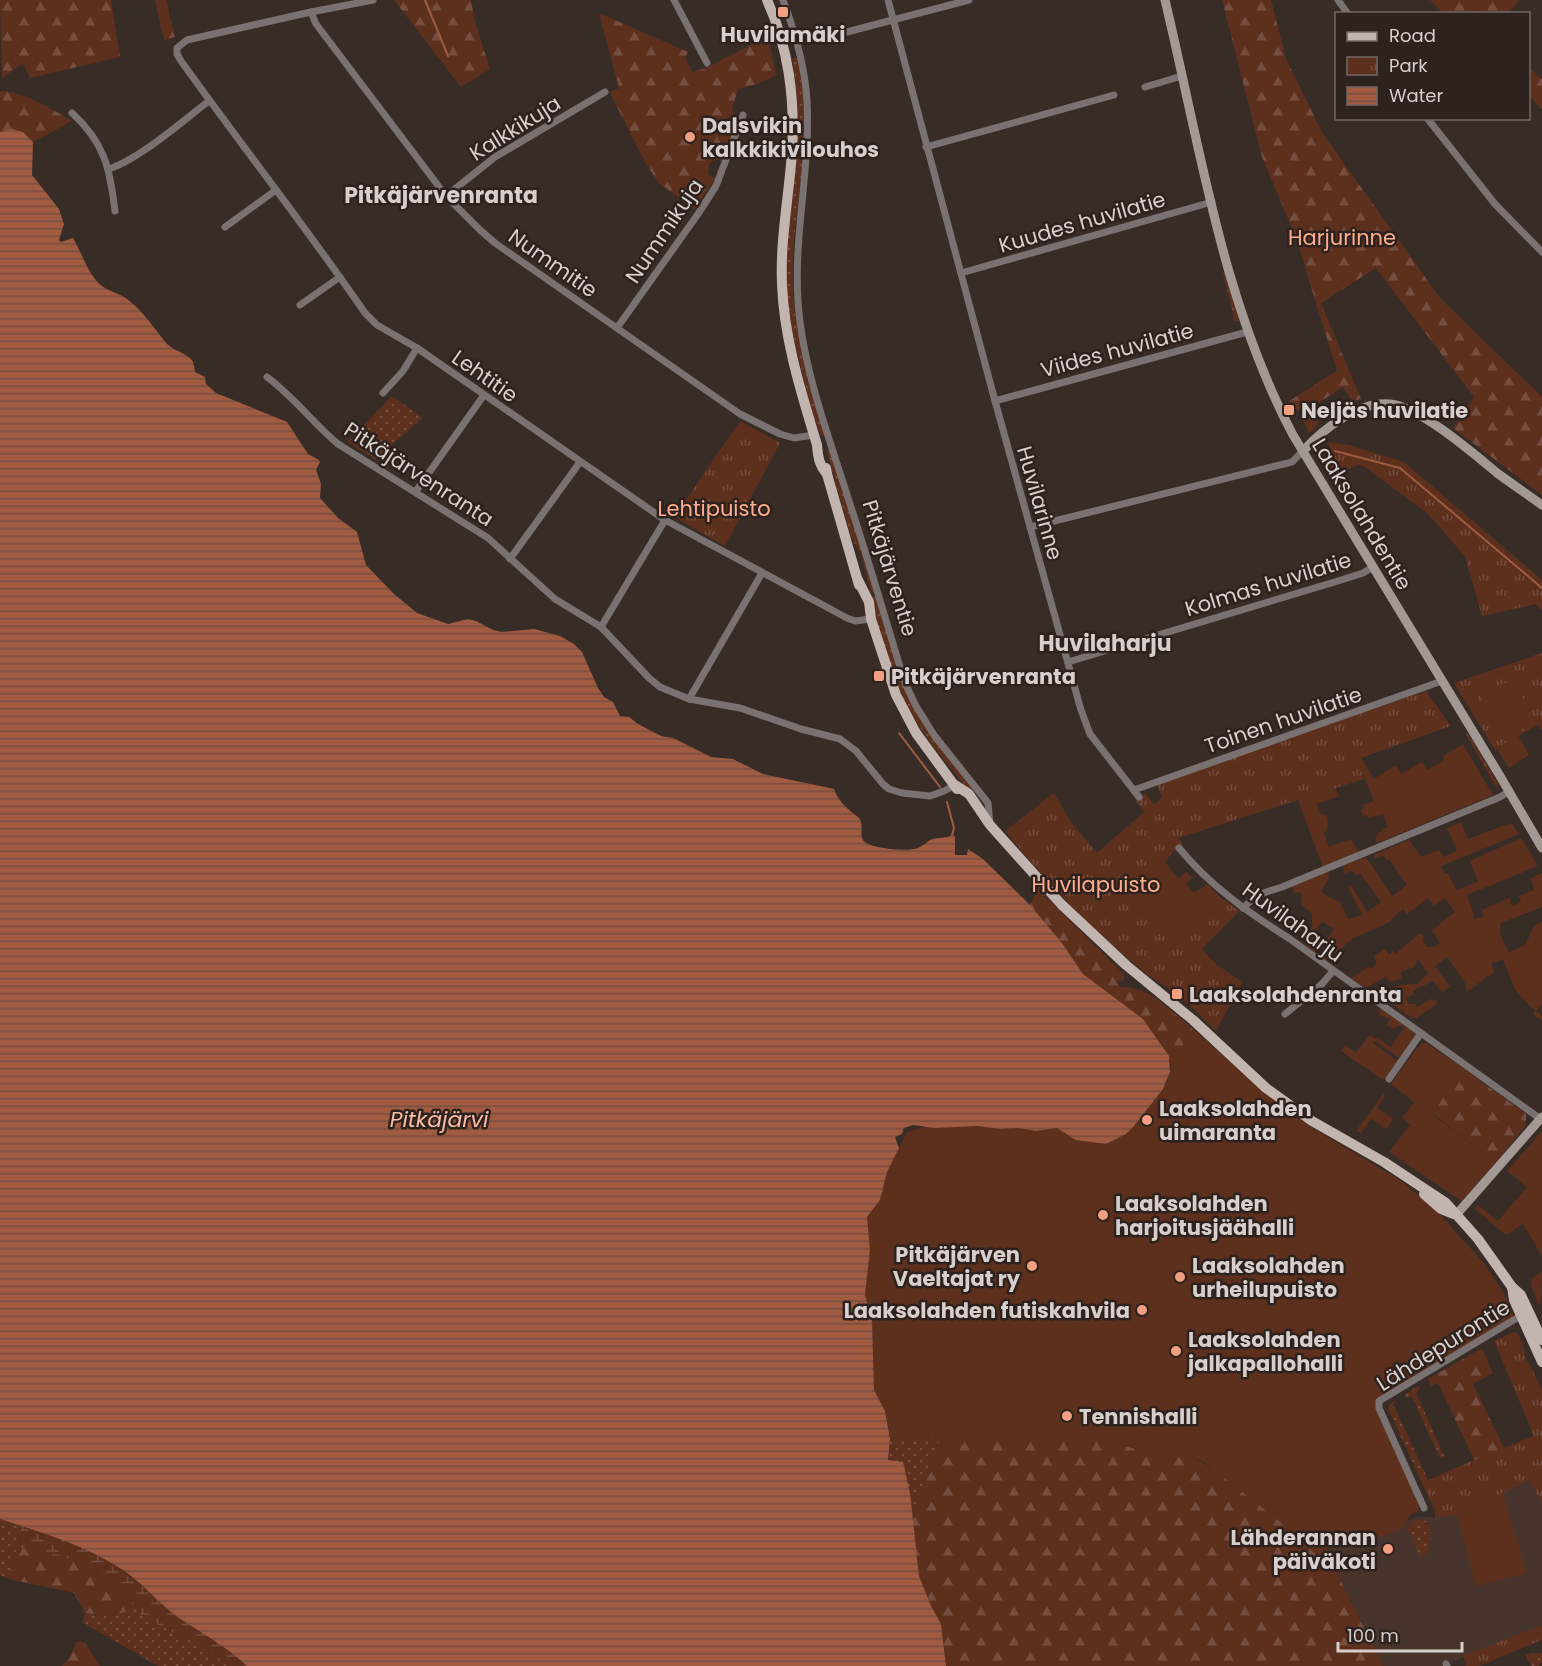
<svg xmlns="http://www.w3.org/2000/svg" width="1542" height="1666" viewBox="0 0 1542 1666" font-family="Poppins,sans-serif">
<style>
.built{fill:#46342d}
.grass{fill:url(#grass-dots)}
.forest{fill:url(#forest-firs)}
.wetland{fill:url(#wetland-marsh)}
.park{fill:url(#park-tufts)}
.garden{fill:#5d301e}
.water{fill:url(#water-rules)}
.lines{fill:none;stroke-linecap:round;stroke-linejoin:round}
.stream{stroke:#a05b41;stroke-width:2}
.street{stroke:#797270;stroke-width:7}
.secondary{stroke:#a29894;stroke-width:9}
.primary{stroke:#c2b5b0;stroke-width:10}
.poi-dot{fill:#f2a081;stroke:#2e221e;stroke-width:2}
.labels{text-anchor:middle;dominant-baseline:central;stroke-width:5;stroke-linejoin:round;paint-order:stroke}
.poi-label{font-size:21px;font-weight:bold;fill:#d7cfcc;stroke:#2e221e;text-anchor:start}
.street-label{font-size:21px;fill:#d7cfcc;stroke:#2e221e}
.park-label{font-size:21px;fill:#fcad8f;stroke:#2e221e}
.neighbourhood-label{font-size:22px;font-weight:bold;fill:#d7cfcc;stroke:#2e221e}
.water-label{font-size:22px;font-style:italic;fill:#f8bba4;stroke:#2e221e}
</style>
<defs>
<pattern id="grass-dots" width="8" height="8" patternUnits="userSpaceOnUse" patternTransform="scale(1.5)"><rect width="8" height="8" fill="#5d301e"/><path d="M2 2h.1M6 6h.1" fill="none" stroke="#744d3e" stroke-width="1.8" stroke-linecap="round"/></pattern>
<pattern id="forest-firs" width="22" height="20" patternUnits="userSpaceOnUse" patternTransform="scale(1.5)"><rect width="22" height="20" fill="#5d301e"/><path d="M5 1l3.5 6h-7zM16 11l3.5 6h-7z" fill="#744d3e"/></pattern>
<pattern id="wetland-marsh" width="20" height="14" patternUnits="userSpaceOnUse" patternTransform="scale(1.5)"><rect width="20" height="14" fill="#5d301e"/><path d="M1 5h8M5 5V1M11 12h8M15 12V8" fill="none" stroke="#744d3e"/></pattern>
<pattern id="park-tufts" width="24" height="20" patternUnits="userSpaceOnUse" patternTransform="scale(1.5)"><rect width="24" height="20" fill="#5d301e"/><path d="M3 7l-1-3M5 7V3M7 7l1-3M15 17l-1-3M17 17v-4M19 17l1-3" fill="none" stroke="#744d3e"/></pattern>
<pattern id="water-rules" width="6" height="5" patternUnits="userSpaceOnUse" patternTransform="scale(1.5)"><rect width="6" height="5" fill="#a05b41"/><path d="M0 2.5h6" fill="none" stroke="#754e3f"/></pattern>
</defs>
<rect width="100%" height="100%" fill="#382c27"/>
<path class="built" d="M1530,1480L1542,1505V1625L1442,1666H1383L1325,1549L1344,1544L1419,1516L1435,1518L1457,1515Z"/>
<g class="grass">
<path d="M798,57C801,77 805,96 805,116C805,174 790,232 793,290C795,338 813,386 825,433L822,437C812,419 808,396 803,376C794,342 786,308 786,273C788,200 806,131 792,59Z"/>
<path d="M1225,272L1239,321L1235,322L1223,273Z"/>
<path d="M392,396L423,418L375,459L347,442Z"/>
<path d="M826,449L831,452L875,592L871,593L861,554L851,537Z"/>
<path d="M877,596L896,661L937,743L972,787L969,790C944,760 918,731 902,696C888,665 879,631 871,598Z"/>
<path d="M1466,734L1469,735L1499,785L1496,787Z"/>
<path d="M1419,1386L1420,1389L1416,1393L1443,1453L1445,1457L1443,1458H1440L1412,1397H1405V1394Z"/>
<path d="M1394,1401L1396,1402L1393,1404L1429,1481L1422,1483L1388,1408L1390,1404Z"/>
<path d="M941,1437L911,1519L910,1493L888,1460L890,1439Z"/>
<path d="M0,1519L22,1526L9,1579L0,1575Z"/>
<path d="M1419,1519L1426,1521C1434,1531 1430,1541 1427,1554L1420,1558L1411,1533L1407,1531L1411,1523Z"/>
<path d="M151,1594L247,1666H158L82,1622L85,1613L112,1616Z"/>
<path d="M1542,1653V1662L1539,1663V1666H1531L1525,1654Z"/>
</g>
<g class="forest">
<path d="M0,0H111L120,57L30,78L23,63L2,78Z"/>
<path d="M155,0H166L175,37L164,40Z"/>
<path d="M394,0H471L475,22L490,69L461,87Z"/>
<path d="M1222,0H1271L1286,59L1323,134L1440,298L1542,397V495L1453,428L1474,397L1376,268L1321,303L1361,399L1352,401L1343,387L1310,408L1319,423L1312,431L1308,432L1301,414L1289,401L1337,371L1296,238L1262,157Z"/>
<path d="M1430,0H1520L1508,13L1444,14Z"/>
<path d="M599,13L688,52L685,58L692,72L706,68L768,36L776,75L758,84L738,89L732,109L738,122L722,161L716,159L709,164L708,174L715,179L694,209L659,183L646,164L614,101L610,92L619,88Z"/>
<path d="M1528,67L1542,79V109L1529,96Z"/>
<path d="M0,91C26,92 51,109 72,121L33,142C25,131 12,129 0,132Z"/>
<path d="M1038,889L1124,974V980L1117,982L1120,987C1149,985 1172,1012 1193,1029L1174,1066L1171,1065L1169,1056L1143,1019L1083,974L1062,943L1030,905Z"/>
<path d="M1461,1067L1526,1114V1125L1496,1162L1433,1114Z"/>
<path d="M925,1127L1063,1131L1076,1140L988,1438L1074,1435L1156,1453H1184L1214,1469L1417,1502L1402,1529L1372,1540L1369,1534L1344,1544L1325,1549L1383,1666H946L941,1624L932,1608L919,1576L911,1519L941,1437L880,1200L887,1172L899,1148L909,1145L924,1134Z"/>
<path d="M1482,1348L1493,1373L1473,1384L1504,1448L1533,1437L1532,1431L1542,1429V1464L1435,1518V1510L1422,1483L1474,1460L1438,1383L1431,1386L1428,1379Z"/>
<path d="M22,1526L78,1545L103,1558L136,1608L112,1616L85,1613L74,1593L9,1579Z"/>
<path d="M77,1641L85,1643L100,1666H62L68,1659Z"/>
</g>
<path class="wetland" d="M22,1526L78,1545L168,1591L164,1607L173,1613L180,1600L257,1666H227L207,1649L143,1617L112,1578L99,1567L58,1555L17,1547Z"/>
<g class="park">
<path d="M740,421L780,443L725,546L674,517Z"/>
<path d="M1328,442L1349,445L1404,462L1542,580V610L1536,604L1482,616L1465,556L1426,512L1363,466L1358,465L1332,477L1324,463L1331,452Z"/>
<path d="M1542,653V730L1538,724L1495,750L1454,683Z"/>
<path d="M1426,691L1451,726L1358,759L1364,779L1178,838L1183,844L1173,852L1170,849L1128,887L1148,910L1174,934L1218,895L1239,911L1202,949L1216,964L1242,982L1216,1031C1201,1016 1186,1000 1168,988C1163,984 1157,982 1152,978C1099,937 1047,884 1005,831L1054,793L1071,822L1097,853L1144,812L1136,801L1145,793L1154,805L1162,797L1156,781Z"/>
<path d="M1514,1332L1517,1333L1523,1343L1525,1356L1542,1389V1505L1530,1480L1457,1515L1435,1518V1510L1422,1483L1474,1460L1534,1436L1494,1341Z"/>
<path d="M1542,1625V1640L1479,1666H1466L1463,1656Z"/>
</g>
<g class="garden">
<path d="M1515,679L1533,723L1504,740L1479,693Z"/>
<path d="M1518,735L1529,755L1509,768L1497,749Z"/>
<path d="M1463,744L1493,795L1377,843L1375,837L1379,835L1378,833L1383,831L1382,829L1388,827L1383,814L1368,818L1367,815L1363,816L1361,810L1364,809L1363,805L1374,801L1357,760L1361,758L1374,779L1396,765L1401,774L1422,762L1427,770L1444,760L1443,756Z"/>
<path d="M1335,788L1339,796L1317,804L1321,815L1326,814C1328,820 1329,828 1324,834L1329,847L1351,839L1359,853L1323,867L1298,800Z"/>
<path d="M1461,822L1468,839L1511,823L1519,834L1441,866L1444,873H1448L1456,890L1478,882L1470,861L1521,838L1538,866L1467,895L1475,919L1484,916L1482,910L1509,898L1512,906L1521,902L1519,896L1534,890L1531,878L1542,873V907L1501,923C1497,933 1504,943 1509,952L1525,945L1534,926L1542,922V1004L1536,1011L1542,1016V1021L1533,1014L1535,1011L1515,990L1503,959L1491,964L1494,972L1467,992L1465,983L1447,957L1435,966L1450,987L1442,992L1433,981L1413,991L1414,994L1406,998L1409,1004H1416L1417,1007L1431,999L1437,1001L1436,1005L1416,1018H1412L1375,993L1402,985L1417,984L1428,973L1418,959L1414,967L1401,972V979L1390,982L1386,977L1366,988L1351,978L1368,967L1372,968L1377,963L1374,956L1385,949L1389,954L1393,951L1395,954L1420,933L1424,936L1423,941L1427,947H1434L1440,943L1432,930L1455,912L1445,898L1434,906L1428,898L1407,914L1403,909L1388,923L1354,938L1325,961L1323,958L1331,947L1324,943L1334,929L1322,922L1308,941L1317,948L1315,953L1304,944L1312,926V914L1301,904L1302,896L1300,892L1294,893L1291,886L1328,871L1329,878L1321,891L1328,897L1339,901L1348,919L1362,915L1348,887L1351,885L1367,912L1381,902L1360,873L1356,876L1352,870L1345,874L1343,866L1366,857L1392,896L1407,885L1389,859L1386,860L1383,855L1375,859L1373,855L1409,840L1421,857L1439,850L1444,857L1457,850L1447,828Z"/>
<path d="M1169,848L1173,852L1165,862L1178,878L1187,872L1192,878L1186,884L1194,893L1207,884L1218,895L1174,934L1148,910L1128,887Z"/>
<path d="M1380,1008L1413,1032L1415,1035L1399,1058L1375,1041L1373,1043L1397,1061L1383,1080L1341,1051L1345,1045L1356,1053L1370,1035L1376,1039L1377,1037L1391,1047L1404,1028L1399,1026L1393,1029L1386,1025L1390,1019L1379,1015Z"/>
<path d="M1193,1029L1263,1090L1312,1128L1400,1180L1436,1210L1483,1262L1503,1292L1515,1319L1379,1401L1414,1486L1419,1511L1344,1544L1314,1553L1298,1536L1207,1464L1184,1453H1156L1074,1435L987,1439L941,1437L890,1439L885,1411L874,1390L872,1318L865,1295L870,1250L867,1217L880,1200L887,1172L907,1132L925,1127L935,1128L978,1126L1000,1129L1018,1128L1036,1131L1057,1128L1106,1144L1126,1134L1134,1126L1163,1089L1168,1080L1171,1065Z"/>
<path d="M1423,1043H1426L1461,1067L1433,1115L1496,1162L1462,1201L1389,1152L1410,1125L1402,1118L1414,1102L1391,1084L1417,1048Z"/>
<path d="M1383,1094L1385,1096L1379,1104L1378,1108L1393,1119L1387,1129L1371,1119L1361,1133L1356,1131Z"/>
<path d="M1542,1131V1256L1523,1224L1506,1235L1475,1209L1477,1205L1498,1221L1527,1187L1507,1171Z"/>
<path d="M1542,1272L1541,1303L1538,1304L1531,1284L1532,1278Z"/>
<path d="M1503,1493L1527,1573L1476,1586L1457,1515Z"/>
</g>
<path class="water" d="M12,129L23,132L33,142L32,175L59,209L64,224L59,240L61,242L73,238C82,253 88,275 102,286C110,292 119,293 127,299C143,311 154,328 167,344C174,351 184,352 191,359C194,362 194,367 195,372L205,377L206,384L216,393L287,422L308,454L319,460L320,462L316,470L321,484L320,498L338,518L357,532L366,565L394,594L417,613L448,624L468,619L476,621L493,630L502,632L534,629L560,636L574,644L582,652L598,688L604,697L613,702L620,716L629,717L638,724L661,736L673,738L711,757L733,759L763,774L834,789C840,804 847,808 858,817C865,824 859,832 863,840C868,849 909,852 918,848C922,846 926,843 930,840C937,837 945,839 952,835L955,836V855H967L968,849L983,859L1030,905L1062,943L1083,974L1143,1019L1169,1056L1170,1072L1163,1089L1134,1126L1126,1134L1106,1144L1076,1140L1057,1128L1036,1131L1018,1128L1000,1129L978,1126L935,1128L913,1125L904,1128L902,1134L895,1137L899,1148L887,1172L880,1200L867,1217L870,1250L865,1295L872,1318L874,1390L885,1411L890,1439L888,1460L903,1462L910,1493L919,1576L932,1608L941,1624L946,1666H247C226,1646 203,1634 179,1618C159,1604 144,1584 123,1570C85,1545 43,1533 0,1519V132Z"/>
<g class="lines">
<g class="stream">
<path d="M425,0L448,56"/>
<path d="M1335,451L1400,468L1542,588"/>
<path d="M899,733L940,787"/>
<path d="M947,802L954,828L952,835"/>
</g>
<g class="street">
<path d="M674,0L707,63"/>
<path d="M783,0C795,32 805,66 807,101C811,175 790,245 800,322C808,383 831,443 849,501C869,561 886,622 905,683L916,706L934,735L988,803L990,825"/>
<path d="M888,0L995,401L1081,710L1090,734L1139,797"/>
<path d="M1338,0L1348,14"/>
<path d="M311,12L373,0"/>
<path d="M839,34L969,0"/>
<path d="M1145,87L1182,76"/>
<path d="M72,113C105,143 110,169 115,211"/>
<path d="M1427,118L1495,204L1542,252"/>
<path d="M926,147L1114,95"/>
<path d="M109,169C141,158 181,122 209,101"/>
<path d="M446,196L495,157L605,92"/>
<path d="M225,227L276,190"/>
<path d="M961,273L1212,202"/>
<path d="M300,305L340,277"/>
<path d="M617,328L698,214L716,186L743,115"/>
<path d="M267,377C294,397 313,423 338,444L488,538L555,599L601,627L649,678L660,687L689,699L740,708L801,729L840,739L856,751L883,784L889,789L902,793L930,796L944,791L955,785"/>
<path d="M383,393L403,371L417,348"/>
<path d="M995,401L1247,332"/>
<path d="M814,435L794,438L780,434L740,414L495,243L480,230L446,196L316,24L311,12L187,40L177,48V54L181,61C242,146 306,227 365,313L377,325L417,348L665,520L847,618L855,621L871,619"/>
<path d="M416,491L484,395"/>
<path d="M1030,527L1292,462L1303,451"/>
<path d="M510,559L580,462"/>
<path d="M601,627L665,520"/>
<path d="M1068,662L1338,581L1363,573L1373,567"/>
<path d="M689,699L762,573"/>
<path d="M1134,790L1442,681"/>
<path d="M1179,848C1210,886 1249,913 1290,939L1542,1120"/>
<path d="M1243,908L1257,895L1282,887L1500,797L1510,791"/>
<path d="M1285,1014L1322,984L1333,971"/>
<path d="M1389,1079L1421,1033"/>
<path d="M1424,1508L1379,1408V1401L1522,1315"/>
<path d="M1446,1664L1447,1666"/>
</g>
<g class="secondary">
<path d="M1165,0C1200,146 1222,301 1293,435L1500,776L1542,848"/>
<path d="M1303,451C1323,429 1359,401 1390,404C1420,407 1473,453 1497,473C1512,484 1527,494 1542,505"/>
<path d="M1456,1215L1542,1117"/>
</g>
<g class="primary">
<path d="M767,0C789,49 795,98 792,152C789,196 780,240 782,284C784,339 801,392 817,445C818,457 819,465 827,474"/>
<path d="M826,468L827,474L859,585"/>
<path d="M858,580L869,602L871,619L896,695L916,733L957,789"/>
<path d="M955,785L969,794L990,825L1061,904L1126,965L1193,1020L1266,1088L1312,1121L1384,1162L1446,1203L1478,1239L1512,1287L1521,1295L1542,1340"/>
<path d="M1424,1194L1441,1209L1453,1214"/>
<path d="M1512,1287L1514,1300L1542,1362"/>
</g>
</g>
<g class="poi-dot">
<rect x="777" y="6" width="12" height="12" rx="3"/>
<circle cx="690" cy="137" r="6"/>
<rect x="1283" y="404" width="12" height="12" rx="3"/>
<rect x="873" y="670" width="12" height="12" rx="3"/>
<rect x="1171" y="988" width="12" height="12" rx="3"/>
<circle cx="1147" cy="1120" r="6"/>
<circle cx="1103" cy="1215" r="6"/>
<circle cx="1032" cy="1266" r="6"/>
<circle cx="1180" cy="1277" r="6"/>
<circle cx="1142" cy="1310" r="6"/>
<circle cx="1176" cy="1351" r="6"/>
<circle cx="1067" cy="1416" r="6"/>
<circle cx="1388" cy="1549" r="6"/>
</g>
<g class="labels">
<g class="poi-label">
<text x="783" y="34" text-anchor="middle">Huvilamäki</text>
<text x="702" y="125">Dalsvikin<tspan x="702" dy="24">kalkkikivilouhos</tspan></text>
<text x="1301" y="410">Neljäs huvilatie</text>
<text x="891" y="676">Pitkäjärvenranta</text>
<text x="1189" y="994">Laaksolahdenranta</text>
<text x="1159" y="1108">Laaksolahden<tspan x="1159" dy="24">uimaranta</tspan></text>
<text x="1115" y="1203">Laaksolahden<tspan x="1115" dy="24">harjoitusjäähalli</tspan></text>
<text x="1020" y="1254" text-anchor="end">Pitkäjärven<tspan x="1020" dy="24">Vaeltajat ry</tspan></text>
<text x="1192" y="1265">Laaksolahden<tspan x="1192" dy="24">urheilupuisto</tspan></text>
<text x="1130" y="1310" text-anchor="end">Laaksolahden futiskahvila</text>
<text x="1188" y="1339">Laaksolahden<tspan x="1188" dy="24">jalkapallohalli</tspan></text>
<text x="1079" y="1416">Tennishalli</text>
<text x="1376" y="1537" text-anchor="end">Lähderannan<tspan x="1376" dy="24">päiväkoti</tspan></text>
</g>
<g class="street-label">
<text transform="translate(515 128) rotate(-32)">Kalkkikuja</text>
<text transform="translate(1082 222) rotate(-16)">Kuudes huvilatie</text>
<text transform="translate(664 231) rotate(-56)">Nummikuja</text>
<text transform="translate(553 263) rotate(35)">Nummitie</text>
<text transform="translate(1117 350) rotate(-15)">Viides huvilatie</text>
<text transform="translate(485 376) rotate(35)">Lehtitie</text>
<text transform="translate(419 474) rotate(33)">Pitkäjärvenranta</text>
<text transform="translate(1040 503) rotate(74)">Huvilarinne</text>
<text transform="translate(1362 514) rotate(59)">Laaksolahdentie</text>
<text transform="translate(890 568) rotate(73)">Pitkäjärventie</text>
<text transform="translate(1268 584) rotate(-17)">Kolmas huvilatie</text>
<text transform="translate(1283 720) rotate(-19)">Toinen huvilatie</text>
<text transform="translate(1293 922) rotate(36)">Huvilaharju</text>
<text transform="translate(1443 1345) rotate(-32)">Lähdepurontie</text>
</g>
<g class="park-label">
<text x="1342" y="237">Harjurinne</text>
<text x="714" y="508">Lehtipuisto</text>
<text x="1096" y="884">Huvilapuisto</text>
</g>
<g class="neighbourhood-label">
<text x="441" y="195">Pitkäjärvenranta</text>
<text x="1105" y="643">Huvilaharju</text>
</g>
<g class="water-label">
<text x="439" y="1119">Pitkäjärvi</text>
</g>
</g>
<rect x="1335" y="12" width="195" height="108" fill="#2e221e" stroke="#726764" stroke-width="1.5"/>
<rect x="1347" y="32" width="30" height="9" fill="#c2b5b0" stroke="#726764" stroke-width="1.5"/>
<text x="1389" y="42" font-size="18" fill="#d7cfcc">Road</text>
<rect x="1347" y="57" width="30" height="18" fill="url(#park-tufts)" stroke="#726764" stroke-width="1.5"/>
<text x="1389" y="72" font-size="18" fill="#d7cfcc">Park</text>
<rect x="1347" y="87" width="30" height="18" fill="url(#water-rules)" stroke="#726764" stroke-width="1.5"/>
<text x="1389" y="102" font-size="18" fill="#d7cfcc">Water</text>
<path d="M1338 1642v9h124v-9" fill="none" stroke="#d7cfcc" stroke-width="3"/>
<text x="1347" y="1642" font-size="18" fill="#d7cfcc" stroke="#2e221e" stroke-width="4.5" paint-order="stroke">100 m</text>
</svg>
